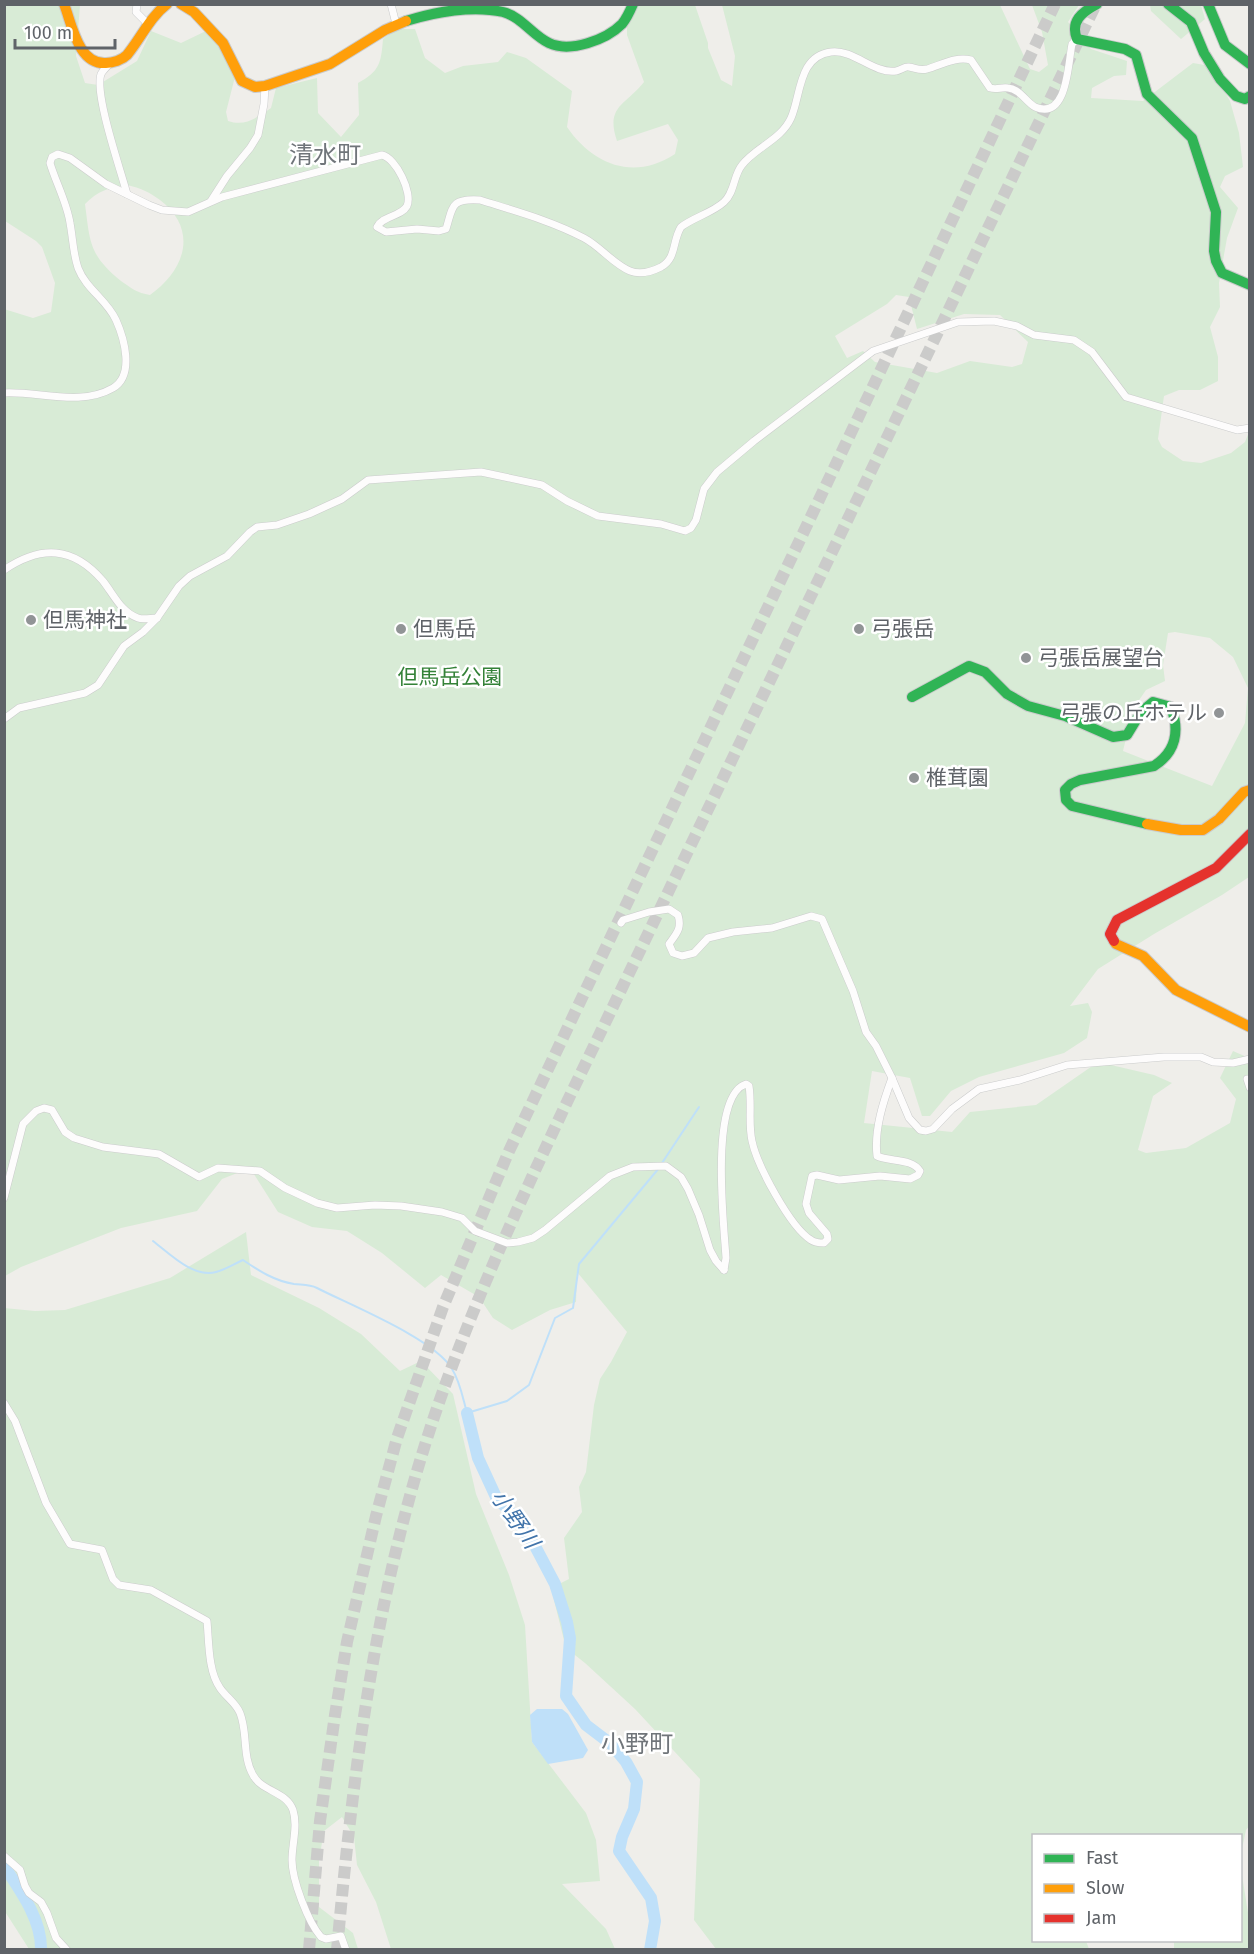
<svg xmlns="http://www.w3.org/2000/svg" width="1254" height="1954" viewBox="0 0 1254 1954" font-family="'Fira Sans','Noto Sans JP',sans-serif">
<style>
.green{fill:#d8ebd6;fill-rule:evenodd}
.water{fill:#bfe0f9}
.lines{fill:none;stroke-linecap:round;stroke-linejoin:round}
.stream{stroke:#bfe0f9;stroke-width:2}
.river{stroke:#bfe0f9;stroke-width:12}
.highway-tunnel{stroke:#cbcbca;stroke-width:12;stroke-dasharray:12 6;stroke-linecap:butt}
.street-casing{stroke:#cbcccc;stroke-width:8}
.fast-casing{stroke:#cacacb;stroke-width:12}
.slow-casing{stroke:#cacacb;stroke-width:12}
.jam-casing{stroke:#cacacb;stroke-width:12}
.street{stroke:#fdfcfc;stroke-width:7}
.fast{stroke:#30b455;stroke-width:10}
.slow{stroke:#ff9f0a;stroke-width:10}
.jam{stroke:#e5322d;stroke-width:10}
.poi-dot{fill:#919496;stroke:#fff;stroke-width:2}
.labels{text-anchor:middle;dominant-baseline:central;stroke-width:5;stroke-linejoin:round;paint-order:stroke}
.poi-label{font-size:21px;fill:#5f6368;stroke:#fff;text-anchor:start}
.park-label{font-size:21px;fill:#348238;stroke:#fff}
.water-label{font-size:22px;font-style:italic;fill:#4174aa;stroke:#fff}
.quarter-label{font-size:24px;fill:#70757a;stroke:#fff}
</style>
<rect width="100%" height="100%" fill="#efeeea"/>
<g class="green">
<path d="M5,5H80L76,56L85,83L98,85L137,61L151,31L181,43L208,30L237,69L226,112L228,121C246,127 257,117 271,108L276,88L317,78L318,113L341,137L359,115L358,83C380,71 381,63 383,39L396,29H415L425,58L445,73L463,66L498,62L507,52L526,58L572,91L567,127C593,165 634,181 675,154L678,140L668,124L617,141C605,106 626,105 644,82L627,35V5H695L708,43V48L721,80L732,86L735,56L722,5H1000L1030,69L1039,72L1048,65L1042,32L1032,5H1079L1068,22L1091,49L1127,61L1126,75L1114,76L1092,88L1091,98L1143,101L1193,63L1210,66L1230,101L1239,133L1243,167L1225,176L1220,187L1238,208L1227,238L1219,283L1220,307L1210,327L1218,357V381L1200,390H1179L1164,396L1158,439L1162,447L1183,461L1201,463L1231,453L1245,442L1249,432V877L1222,895L1154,934L1098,969L1070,1006L1088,1003L1092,1012L1087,1038L1064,1053L979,1077L951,1091L930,1116H922L910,1078L872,1071L864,1123L952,1132L970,1112L1036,1105L1098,1062L1154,1075L1172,1083L1153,1096L1138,1150L1146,1153L1186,1148L1230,1123L1236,1099L1220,1078L1233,1051L1249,1058L1250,1825L1246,1830L1241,1853L1240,1836H1034V1940L1086,1941L1089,1949H716L694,1920L700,1779L635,1709L585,1663L566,1648L551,1588L569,1579L564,1538L582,1512L579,1487L586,1472L594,1405L600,1379L611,1362L627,1332L577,1272L576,1302L550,1310L512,1330L493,1318L479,1297L441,1275L425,1288L382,1253L347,1231L312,1227L278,1212L250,1168L222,1179L197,1211L121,1228L21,1267L5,1276L4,309L33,318L51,312L55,283L42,247L36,241L5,221ZM127,185C141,188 149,192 160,200C199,230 185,270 150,295C137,293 131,288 121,281C89,255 90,242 85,204C98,191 109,187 127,185ZM896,295L909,297L917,329L964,314L1000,315L1028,342L1022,364L1012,367L970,361L937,373L875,362L863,351L847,358L835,336L887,304ZM1175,632L1210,638L1233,657L1248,688L1245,723L1212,786L1123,751L1133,709L1146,690L1165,681L1163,665L1168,633Z"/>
<path d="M1150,5H1201L1205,19L1181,39L1151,11Z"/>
<path d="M246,1232L251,1275L319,1308L361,1334L400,1371L421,1361L453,1394L476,1494L509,1575L525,1625L532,1742L586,1813L596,1840L600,1881L562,1884L606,1929L615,1949H391L376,1902L357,1865L354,1837L342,1817L324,1831L319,1860V1907L353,1933L358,1949H29L4,1910V1308L35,1311L65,1310L170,1278Z"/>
<path d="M1241,1869L1249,1919V1949H1174V1941L1240,1940Z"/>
</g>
<path class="water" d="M537,1709H562L568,1714L588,1750L583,1758L548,1764L532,1742L530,1715Z"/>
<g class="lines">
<g class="stream">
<path d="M662,1163L699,1107"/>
<path d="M153,1241C170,1254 193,1278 216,1272C225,1270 234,1264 243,1260C259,1271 275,1281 294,1284C302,1285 309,1284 317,1288C350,1305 435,1339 452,1369C460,1381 463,1399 467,1413L507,1401L529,1385L555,1318L573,1308L579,1264L659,1168"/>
</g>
<g class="river">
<path d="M467,1413L478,1458L496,1497L513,1515L535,1546L555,1584L567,1622L570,1638L566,1696L586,1725L611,1744L626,1762L637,1782L634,1809L622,1837L619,1851L651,1898L655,1921L650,1950"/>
<path d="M4,1866C20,1890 42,1920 41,1950"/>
</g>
<g class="highway-tunnel">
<path d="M309,1950L320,1821L335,1715L347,1642L376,1516L397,1438L443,1307L509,1151L1055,4"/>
<path d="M337,1950C353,1770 376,1591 433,1420C470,1310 518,1206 567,1102L1096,4"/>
</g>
<g class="street-casing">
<g id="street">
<path d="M137,4L136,12L148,24"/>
<path d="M391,4L396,24"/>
<path d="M110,63C107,67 103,70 101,74C94,94 121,171 127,194"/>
<path d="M211,201L227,176L250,148L258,135L264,104L265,86"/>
<path d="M4,393C39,391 80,407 113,388C135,375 124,338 116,320C107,300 86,289 78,268C73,253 73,239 70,223C67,203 56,183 50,163L52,157L58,154L70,158L106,184L149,205L162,210L188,212L222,197L382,155C396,158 413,193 407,206C401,217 383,215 377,227L386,232L417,229L439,231L446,229C453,207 450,198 480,200C515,211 552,221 584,238C601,247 613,264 630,271C640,275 651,272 661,267C677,258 672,241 681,227C694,217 712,213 724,202C735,192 733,176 742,165C756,147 781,140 791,118C801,96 798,56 831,52C854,49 873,74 896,71C901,70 905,66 909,67C916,68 919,71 927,69C941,65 956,56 971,60L990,88C997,90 1001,87 1008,88C1020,89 1026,102 1035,107C1068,121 1068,62 1072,44L1077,39"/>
<path d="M4,570C41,545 73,546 103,581C114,595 121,612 138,618C143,620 151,618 157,618"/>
<path d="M4,719L19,708L85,693L98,685L124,646L143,632L157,618L179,586L190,576L227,556L250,532L257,527L277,525L309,514L342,499L368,480L481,472L542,485L567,501L598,516L661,524L685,531L691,528L696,520L704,489L717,472L754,441L873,351L958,322L994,321L1017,326L1034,335L1074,340L1092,352L1126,397L1237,430L1250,428"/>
<path d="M621,923L623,920L649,912L669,909L678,915C682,928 677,933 669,944L673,953L682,956L694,953L708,938L733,932L772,928L811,916L822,919L853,991L866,1032L876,1046L892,1078L909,1118L920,1130L926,1131L933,1129L952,1109L979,1089L1020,1080L1067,1065L1164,1057H1201L1213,1062L1233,1063L1250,1059"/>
<path d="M1250,1079H1247L1250,1088"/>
<path d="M4,1198L23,1124L36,1111L44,1108L52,1110L65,1132L74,1138L103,1147L159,1154L199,1177L218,1168L260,1171L285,1188L317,1203L337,1208L375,1205L401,1206L442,1212L462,1218L475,1231L507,1243L518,1242L533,1238L545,1230L610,1176L633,1167L666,1166L681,1177L688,1189L699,1215L710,1250L716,1261L724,1270"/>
<path d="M724,1270L726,1258C724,1225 709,1096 746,1084L749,1086C752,1105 748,1123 752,1141C757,1165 790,1227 811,1240C815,1243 819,1243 824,1243L828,1239L827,1234L809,1213L806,1204L812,1176L817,1175L839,1180L880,1176L910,1179L918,1175L920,1171C912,1158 890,1162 877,1156C874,1130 883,1102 892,1078"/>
<path d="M4,1403L15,1421L46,1503L70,1544L102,1550L113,1579L119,1585L151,1590L207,1621C209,1642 208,1671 220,1688C226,1697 236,1703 240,1713C248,1733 242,1756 253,1775C262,1792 286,1791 293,1810C298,1826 292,1844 292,1860C292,1880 308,1922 321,1937L326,1939L341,1936L346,1950"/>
<path d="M4,1856L20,1870L25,1886L29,1893L41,1902L47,1913L56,1938L67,1950"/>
</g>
</g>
<g class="fast-casing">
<g id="fast">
<path d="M1097,4C1082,12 1070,21 1077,39L1125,49L1136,55L1147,94L1192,138L1216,212L1214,251L1216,261L1222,273L1250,285"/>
<path d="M1168,4L1191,22L1204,53L1220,79L1236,96L1245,99L1250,96"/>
<path d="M1208,4L1225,45L1250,64"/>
<path d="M406,21C435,12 473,5 503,12C522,17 532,35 549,43C570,53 606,40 622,24C627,18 630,11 633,4"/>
<path d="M912,697L969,666L985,672L1007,694L1028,706L1065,716L1113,737L1127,735L1141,712L1153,702L1171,707C1180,731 1176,752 1154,766L1080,780L1071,784L1065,790L1066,800L1072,806L1147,824"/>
</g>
</g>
<g class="slow-casing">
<g id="slow">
<path d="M64,4C72,24 78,65 106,63C113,63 122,60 127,55C141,38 150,17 167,4"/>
<path d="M181,4L194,12L223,43L242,81L255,87L265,86L330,64L385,30L406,21"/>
<path d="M1147,824L1181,830H1203L1219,819L1244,792L1250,790"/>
<path d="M1114,941L1116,944L1143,956L1176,990L1250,1027"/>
</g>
</g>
<g class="jam-casing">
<path id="jam" d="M1114,941L1110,934L1117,920L1216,868L1250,834"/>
</g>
<use href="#street" class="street"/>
<use href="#fast" class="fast"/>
<use href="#slow" class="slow"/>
<use href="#jam" class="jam"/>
</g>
<g class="poi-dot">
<circle cx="31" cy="620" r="6"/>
<circle cx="401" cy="629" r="6"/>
<circle cx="859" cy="629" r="6"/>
<circle cx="1026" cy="658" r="6"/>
<circle cx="1219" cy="713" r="6"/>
<circle cx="914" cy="778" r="6"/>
</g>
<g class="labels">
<g class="poi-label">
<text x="43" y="620">但馬神社</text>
<text x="413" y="629">但馬岳</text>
<text x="871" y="629">弓張岳</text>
<text x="1038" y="658">弓張岳展望台</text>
<text x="1207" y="713" text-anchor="end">弓張の丘ホテル</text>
<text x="926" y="778">椎茸園</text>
</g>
<g class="park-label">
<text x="450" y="677">但馬岳公園</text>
</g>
<g class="water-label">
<text transform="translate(515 1519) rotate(55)">小野川</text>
</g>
<g class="quarter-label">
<text x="325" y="155">清水町</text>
<text x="637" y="1744">小野町</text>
</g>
</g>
<rect width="1254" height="1954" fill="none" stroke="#5f6368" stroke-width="12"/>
<rect x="1032" y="1834" width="210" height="108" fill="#ffffff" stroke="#bfc1c3" stroke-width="1.5"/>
<rect x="1044" y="1854" width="30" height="9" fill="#30b455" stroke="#bfc1c3" stroke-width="1.5"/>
<text x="1086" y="1864" font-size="18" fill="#5f6368">Fast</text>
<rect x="1044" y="1884" width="30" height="9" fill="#ff9f0a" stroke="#bfc1c3" stroke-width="1.5"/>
<text x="1086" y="1894" font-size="18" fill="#5f6368">Slow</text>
<rect x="1044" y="1914" width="30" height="9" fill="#e5322d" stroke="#bfc1c3" stroke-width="1.5"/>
<text x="1086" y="1924" font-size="18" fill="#5f6368">Jam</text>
<path d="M15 39v9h100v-9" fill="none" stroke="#5f6368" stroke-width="3"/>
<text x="24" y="39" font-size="18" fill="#5f6368" stroke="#ffffff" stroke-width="4.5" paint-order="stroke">100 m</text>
</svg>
